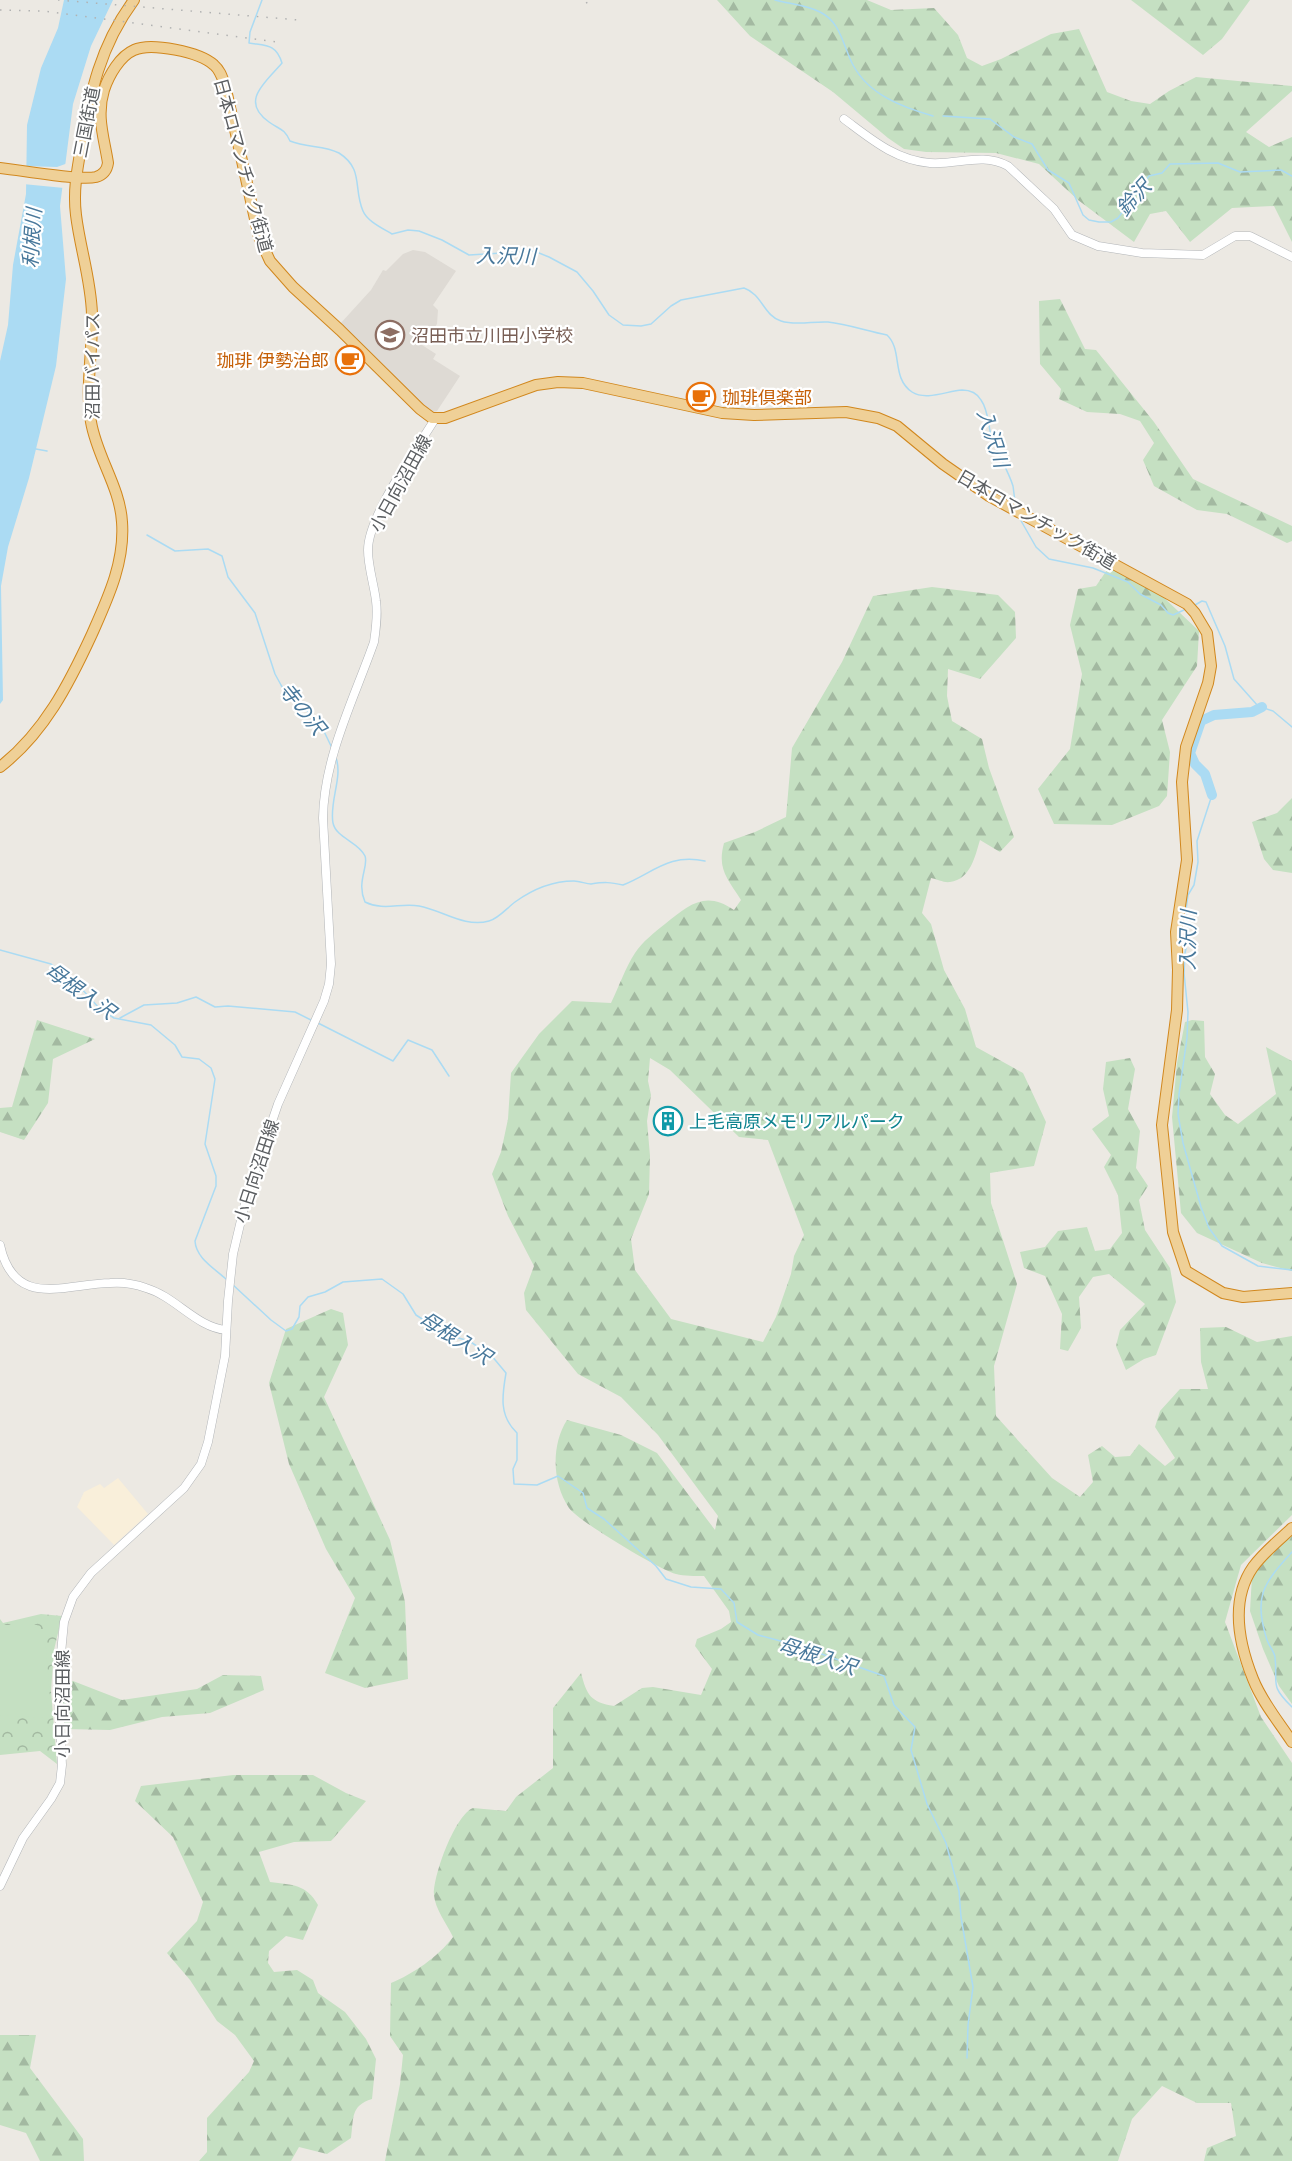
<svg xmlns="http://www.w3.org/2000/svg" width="1292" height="2161" viewBox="0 0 1292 2161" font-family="Lato,'Noto Sans JP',sans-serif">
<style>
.commercial{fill:#f9efda}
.education{fill:#dedad4}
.forest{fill:url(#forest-firs);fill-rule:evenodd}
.park{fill:url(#park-crowns)}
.pitch{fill:#c5e0c2}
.water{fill:#abdbf3}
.pier{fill:#ece9e3}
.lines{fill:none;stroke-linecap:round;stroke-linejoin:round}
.stream{stroke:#abdbf3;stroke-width:1.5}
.river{stroke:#abdbf3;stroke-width:10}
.secondary-casing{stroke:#b2b5b8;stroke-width:9}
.highway-casing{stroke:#d1871d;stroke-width:12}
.secondary{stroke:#fff;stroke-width:8}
.highway{stroke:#efd097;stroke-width:10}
.rail{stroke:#b1b2b2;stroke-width:1.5;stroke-dasharray:1.5 8;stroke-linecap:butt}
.labels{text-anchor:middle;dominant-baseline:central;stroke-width:4.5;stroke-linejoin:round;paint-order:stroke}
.street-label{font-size:18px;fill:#5b5e61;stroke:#fff}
.education-label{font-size:18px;fill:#785e54;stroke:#fff;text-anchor:start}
.food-label{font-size:18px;fill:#c56008;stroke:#fff;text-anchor:end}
.culture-label{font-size:18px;fill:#0d838f;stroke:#fff;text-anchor:start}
.water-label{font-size:20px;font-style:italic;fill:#48789b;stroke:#fff}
</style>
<defs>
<pattern id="forest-firs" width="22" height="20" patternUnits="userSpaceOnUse" patternTransform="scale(1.5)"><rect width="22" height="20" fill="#c5e0c2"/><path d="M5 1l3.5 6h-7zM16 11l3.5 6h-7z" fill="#a3b9a1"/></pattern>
<pattern id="park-crowns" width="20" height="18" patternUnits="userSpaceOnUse" patternTransform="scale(1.5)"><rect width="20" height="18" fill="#c5e0c2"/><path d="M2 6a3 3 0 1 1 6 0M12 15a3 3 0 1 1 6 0" fill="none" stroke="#a3b9a1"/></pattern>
</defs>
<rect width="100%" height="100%" fill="#ece9e3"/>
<path class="commercial" d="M118,1478L148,1514L114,1545L77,1507L84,1492L100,1484L104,1488Z"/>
<path class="education" d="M413,250L425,252L456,271L433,305L438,310L437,324L422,345L436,354L433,359L460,376L437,411L431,413L340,324L371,290L383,270L386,271L403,254Z"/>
<g class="forest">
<path d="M717,0H867L891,10L934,8L958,35L967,58L982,66L1001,59L1051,34L1079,29L1107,92L1131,101L1150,104L1169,91L1196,77L1292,86V91L1246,132L1269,147L1292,137V242L1274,206L1232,208L1190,242L1166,211L1150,214L1134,242L1078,200L1039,164L996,153L926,152L904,149L888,138L833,92L750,36Z"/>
<path d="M1131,0H1250L1222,39L1203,55Z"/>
<path d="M1060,299L1085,349L1096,350L1154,422L1193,479L1292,526V541L1287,543L1227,514L1197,510L1154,486L1143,460L1154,443L1140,421L1120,414L1087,412L1059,399L1061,389L1040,364L1039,301Z"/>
<path d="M1109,567L1158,592L1199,631L1197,666L1162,720L1170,752L1167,796L1159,806L1112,825L1054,824L1038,789L1070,749L1082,674L1070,625L1078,589L1096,586Z"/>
<path d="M932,587L998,595L1015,612L1016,638L980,679L948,669L947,696L952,721L982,739L989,768L1014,837L1000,852L980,840C975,856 971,879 950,882C944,883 937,879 931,878L922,913L931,924L944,970L965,1009L976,1047L1023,1073L1046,1122L1034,1166L990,1173L991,1203L1017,1284L994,1366L996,1416L1052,1478L1080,1497L1093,1482L1088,1455L1102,1446L1115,1457L1130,1456L1139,1444L1165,1466L1175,1458L1155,1427L1160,1411L1180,1389H1208L1201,1362L1200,1328L1226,1327L1257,1342L1292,1336V1515L1241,1565L1225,1622L1261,1717L1292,1763V2161H1204L1207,2148L1236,2136L1231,2103H1197L1162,2086L1132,2119L1118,2161H385L400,2084L403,2055L390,2036L391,1983C413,1974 438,1957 453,1937C447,1924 435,1909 434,1895C433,1876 455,1815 473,1808L506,1811L516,1797L553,1768V1708L581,1673C587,1696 591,1702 614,1706L642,1688L653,1687L701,1695L712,1669L695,1646L697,1639L721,1629L731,1622L729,1611L704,1576C695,1576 684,1576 676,1574C660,1570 578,1521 569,1508C552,1483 551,1445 567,1420L621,1435L657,1453L715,1530L718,1516L658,1435L621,1397L578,1374L526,1310L524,1293L534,1266L508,1216L492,1174L501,1152L508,1119L511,1073L539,1034L572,1001L611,1003C619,987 625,968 635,953C642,942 655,932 665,924C689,905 705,890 734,910L741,900C727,878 717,869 724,843L755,832L786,817L792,748L842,662L873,596ZM650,1058L670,1070L739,1137L768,1140L804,1235L794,1256L791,1274L776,1317L763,1342L671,1319L635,1270L631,1239L649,1194L650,1156L647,1121L651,1095L648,1081Z"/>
<path d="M1292,798V873L1273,870L1264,859L1252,822L1277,813Z"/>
<path d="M37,1020L95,1039L53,1059L48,1103L24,1140L0,1132V1108L12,1107Z"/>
<path d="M1192,1020L1204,1021L1205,1057L1215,1074L1210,1094L1225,1115L1238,1124L1276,1094L1266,1047L1292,1061V1271L1262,1263L1197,1233L1181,1213L1172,1117L1177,1063L1185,1022Z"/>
<path d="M1130,1058L1135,1069L1128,1109L1140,1131L1136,1168L1148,1186L1139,1200L1145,1230L1170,1268L1176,1302L1156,1355L1144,1359L1126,1370L1116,1346L1120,1330L1145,1304L1109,1274L1093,1277L1079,1297L1081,1328L1068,1351L1060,1349L1062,1314L1045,1276L1024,1268L1020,1252L1045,1247L1058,1231L1087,1227L1095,1251L1110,1249L1122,1233L1118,1195L1104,1167L1111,1155L1092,1129L1109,1116L1103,1089L1106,1062Z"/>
<path d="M331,1309L343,1313L348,1345L324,1397L390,1540L405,1602L408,1679L365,1688L325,1673L355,1598L326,1549L289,1464L269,1383L286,1329Z"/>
<path d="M1292,1530V1704L1279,1686L1263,1649L1250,1611L1252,1576Z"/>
<path d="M223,1675L261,1676L264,1690L210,1713L162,1717L110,1730L65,1729L56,1690L73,1681L122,1700L197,1689Z"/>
<path d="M233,1775H313L346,1793L366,1801L331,1841L294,1842L259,1852L270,1882C293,1885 306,1884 318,1905L303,1940L286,1936L269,1951L268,1963L274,1972L297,1970L313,1980L318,1993L345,2012L366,2039L376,2059L372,2099C350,2106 354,2118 351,2138L327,2154L299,2147L291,2161H199L207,2152V2118L249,2072L254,2061L235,2035L217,2021L190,1980L167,1953L197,1921L203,1902L173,1837L135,1801L141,1786Z"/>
<path d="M0,2035H36L30,2068L83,2139L84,2161H40L26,2133L0,2125Z"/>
</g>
<path class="park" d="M41,1614L62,1616L54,1650L51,1691L57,1764L40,1751L0,1755V1619L3,1623Z"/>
<path class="pitch" d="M0,1625H37L46,1648L51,1712L43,1718L0,1715Z"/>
<path class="water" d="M64,0H113L91,46L73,104L60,206L66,279L56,366L29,478L8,547L1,586L3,700L0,704V361L8,325L13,265L26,194L27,125L41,68L58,28Z"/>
<path class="pier" d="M68,163L64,188L23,184V166L57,167Z"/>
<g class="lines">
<g class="stream">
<path d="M262,0L250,32L249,43C267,46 276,44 282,63C266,82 239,101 269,122C280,130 284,128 290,141C307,148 324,145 339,153C364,169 353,188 363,211C367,221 382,228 392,234L408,230L419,231L442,240L469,255L534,251L549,257L577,272L593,291L609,315L623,325L641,326L651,324L671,306L681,300L744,288C762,294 764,316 781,321C796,326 813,321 828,322C847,324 867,331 887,335C903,350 891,378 912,392C926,401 947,391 962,390C970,390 977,393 981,400C989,411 988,427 992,439C998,455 1008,470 1013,486C1014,492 1014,498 1016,504"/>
<path d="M775,0C790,4 806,5 820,12C841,22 843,46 853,65C869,95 902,107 933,116"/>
<path d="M943,116L990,119L1014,137L1032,144L1048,170L1069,183L1083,215L1089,220L1099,222H1111L1118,218L1149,176L1162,173L1170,164L1218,163L1240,172L1281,170L1292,176"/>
<path d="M36,449L47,451"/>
<path d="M1020,519L1036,547L1049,559L1093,568L1128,582L1140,594L1161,605L1168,613L1173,615L1184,610"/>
<path d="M147,535L175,551L208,549L222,556L228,577L255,613L275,674L281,685L286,693L319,721L332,748"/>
<path d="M1195,605L1202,601L1206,602L1225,646L1234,679L1258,706L1273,711L1292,727"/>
<path d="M336,758C343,777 329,802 333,823C336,838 359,842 365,856C369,866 356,882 365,902C383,911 400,903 419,906C442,910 464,928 489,921C498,919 507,908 515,902C533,889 551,881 574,881C580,881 586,884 591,884C604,882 610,882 623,885C653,873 669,853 705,861"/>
<path d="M1212,795L1197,841L1198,862L1194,885L1188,895L1186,910L1189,934L1185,953L1184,973L1188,1012L1187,1038L1179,1094L1178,1114L1183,1143L1201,1207L1209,1228L1222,1246L1258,1266L1292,1270"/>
<path d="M0,950L51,964L80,987L100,1009L114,1018L151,1025L175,1045L182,1057L199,1059L211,1068L215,1079L205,1144L216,1176V1186L195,1241C196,1258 214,1268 226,1279"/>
<path d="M120,1018L144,1005L177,1003L196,997L215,1007L228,1006L295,1012L313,1021"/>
<path d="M318,1023L393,1061L408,1040L432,1050L449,1076"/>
<path d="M232,1284L271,1320L286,1331L292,1329L299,1317L300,1306L308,1297L325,1292L343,1282L382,1279L403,1294L416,1315L445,1334L469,1341L491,1355L506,1373C502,1396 499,1416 517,1433V1460L513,1469L514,1484L537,1485L558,1476L583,1493L587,1508L604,1519L656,1566L666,1579L691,1587L721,1589L734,1603L737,1622L758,1635L799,1646L884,1676L894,1705L915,1727L911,1750L927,1804L946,1843L959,1891L961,1917L973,1987L968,2025L967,2058"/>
<path d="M1292,1552C1263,1584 1253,1597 1267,1640C1269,1646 1274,1651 1275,1657C1278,1684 1269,1685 1292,1707"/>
</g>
<path class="river" d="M1212,795L1205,774L1195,764L1190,753L1201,721L1214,715L1252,712L1262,707"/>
<g class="secondary-casing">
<g id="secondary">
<path d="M844,119C871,139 895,160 930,163C958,165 982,152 1008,166L1054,209L1072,235L1098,246L1142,253L1203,255L1235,236H1250L1292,257"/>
<path d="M0,1245C14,1310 65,1284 110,1283C122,1282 135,1284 146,1288C176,1297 196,1327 226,1330"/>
<path d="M0,1886L23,1838L51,1799L60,1783L62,1765L58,1684L64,1622L73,1597L91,1573L184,1488L201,1464L208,1442L225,1356L228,1301L233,1254L247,1195L278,1104L324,1001L329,984L331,964L323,818C324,757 354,699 374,642C376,628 378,615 376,601C374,584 368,567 368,550C368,516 416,450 435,419"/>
</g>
</g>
<g class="highway-casing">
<g id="highway">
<path d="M0,168C21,170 79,181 96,177C103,175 107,170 108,163C104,137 96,116 104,90C109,75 120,56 134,50C151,42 200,52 214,65C220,70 222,77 225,85L259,237L270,261L293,287L340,330L420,409L432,418H445L536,385L558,382L583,383L722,413L754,415L846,412L878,418L897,426L943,464L989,496L1187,604L1195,613L1207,633L1211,666L1208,683L1186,747L1182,782L1187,860L1176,932L1178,970L1177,1010L1162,1125L1173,1232L1186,1271L1223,1293L1243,1297L1292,1293"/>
<path d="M0,767C44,733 69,684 92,634C108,598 125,562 122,522C120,487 97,457 91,422C85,387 93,350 92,314C91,280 80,248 76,215C73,192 77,170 81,148C90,93 100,46 134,0"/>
<path d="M1292,1528C1279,1540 1263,1553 1253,1567C1230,1600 1239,1644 1253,1679C1262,1702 1279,1722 1292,1742"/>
</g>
</g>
<use href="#secondary" class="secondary"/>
<use href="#highway" class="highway"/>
<g class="rail">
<path d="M58,0L299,20"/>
<path d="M586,3L593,0"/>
<path d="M0,10L43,11L277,42"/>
</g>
</g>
<defs>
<g id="school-ring" transform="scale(1.5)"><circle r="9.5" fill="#fff" stroke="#8d6e63" stroke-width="1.5"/><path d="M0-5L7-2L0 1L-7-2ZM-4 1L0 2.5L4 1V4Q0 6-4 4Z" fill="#8d6e63"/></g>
<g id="cafe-ring" transform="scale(1.5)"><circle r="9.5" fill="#fff" stroke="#e8710a" stroke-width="1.5"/><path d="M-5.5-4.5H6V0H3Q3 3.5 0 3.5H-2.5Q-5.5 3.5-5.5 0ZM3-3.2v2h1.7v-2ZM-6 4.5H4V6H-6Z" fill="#e8710a"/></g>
<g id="building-ring" transform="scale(1.5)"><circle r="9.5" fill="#fff" stroke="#0f9aa8" stroke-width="1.5"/><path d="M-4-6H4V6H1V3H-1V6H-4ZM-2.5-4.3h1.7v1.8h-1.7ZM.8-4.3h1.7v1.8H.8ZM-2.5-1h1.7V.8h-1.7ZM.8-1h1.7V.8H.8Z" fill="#0f9aa8"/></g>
</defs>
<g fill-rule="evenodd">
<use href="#school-ring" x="390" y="335"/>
<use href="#cafe-ring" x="350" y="360"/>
<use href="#cafe-ring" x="701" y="397"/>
<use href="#building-ring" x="668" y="1121"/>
</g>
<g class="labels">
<g class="street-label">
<text transform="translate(86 122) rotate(-79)">三国街道</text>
<text transform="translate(244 165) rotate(75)">日本ロマンチック街道</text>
<text transform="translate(92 366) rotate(-90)">沼田バイパス</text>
<text transform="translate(400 483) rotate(-61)">小日向沼田線</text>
<text transform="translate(1037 519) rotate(30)">日本ロマンチック街道</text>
<text transform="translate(256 1171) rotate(-72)">小日向沼田線</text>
<text transform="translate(62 1704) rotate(-90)">小日向沼田線</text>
</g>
<g class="education-label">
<text x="411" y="335">沼田市立川田小学校</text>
</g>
<g class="food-label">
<text x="329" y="360">珈琲 伊勢治郎</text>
<text x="722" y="397" text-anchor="start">珈琲倶楽部</text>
</g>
<g class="culture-label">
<text x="689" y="1121">上毛高原メモリアルパーク</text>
</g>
<g class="water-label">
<text transform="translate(1133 197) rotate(-48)">鈴沢</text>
<text transform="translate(31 238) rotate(-86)">利根川</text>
<text transform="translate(506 255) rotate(1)">入沢川</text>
<text transform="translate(994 438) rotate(72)">入沢川</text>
<text transform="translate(303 708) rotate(51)">寺の沢</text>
<text transform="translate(1187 940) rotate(-89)">入沢川</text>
<text transform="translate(81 990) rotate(36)">母根入沢</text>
<text transform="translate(456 1337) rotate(32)">母根入沢</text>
<text transform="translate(818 1655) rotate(18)">母根入沢</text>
</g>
</g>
</svg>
